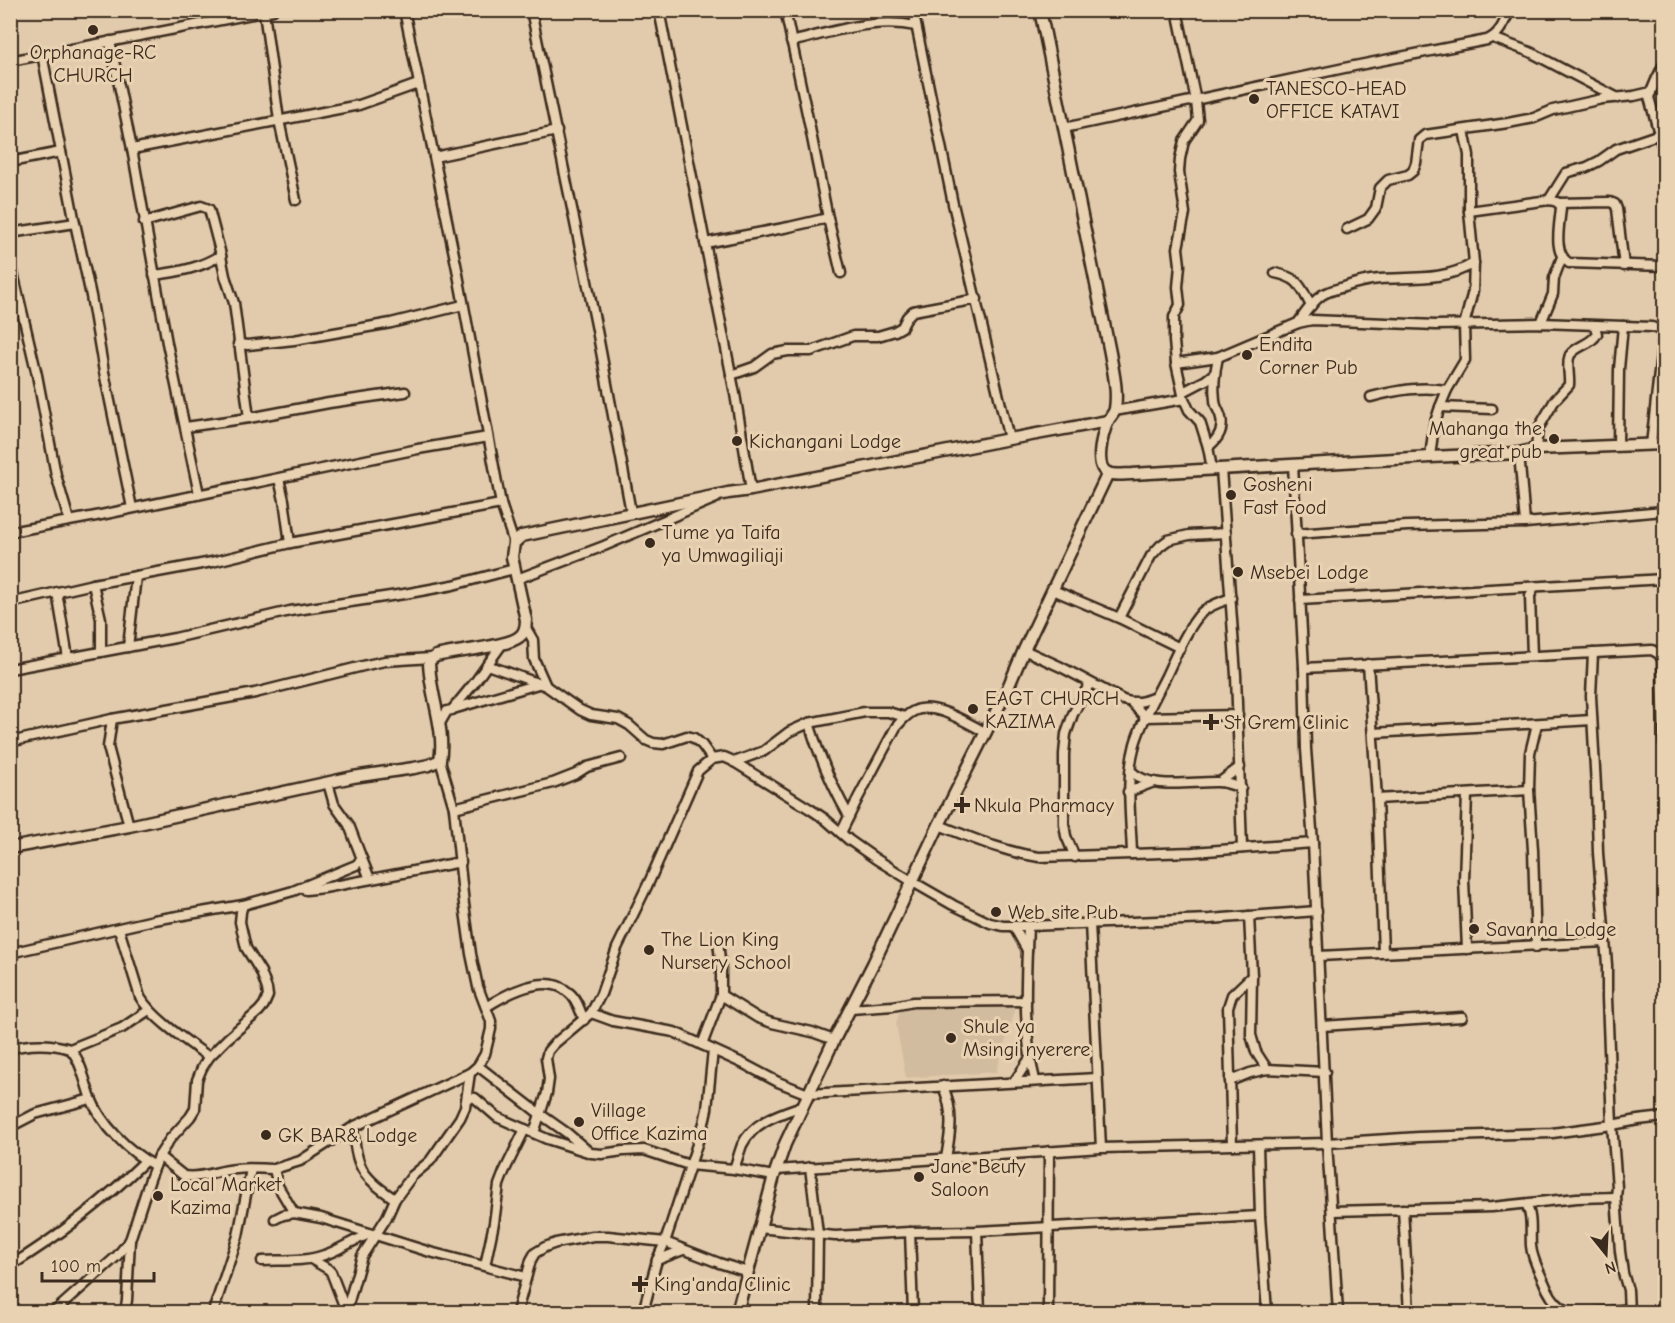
<svg xmlns="http://www.w3.org/2000/svg" width="1675" height="1323" viewBox="0 0 1675 1323" font-family="'Comic Neue',sans-serif">
<style>
.built{fill:#d2bc9f}
.lines{fill:none;stroke-linecap:round;stroke-linejoin:round}
.minor-casing{stroke:#3b2a1e;stroke-width:13}
.tertiary-casing{stroke:#3b2a1e;stroke-width:15}
.minor{stroke:#e9d2b2;stroke-width:8}
.tertiary{stroke:#e9d2b2;stroke-width:10}
.poi-dot{fill:#3b2a1e;stroke:#e9d2b2;stroke-width:2}
.labels{text-anchor:middle;dominant-baseline:central;stroke-width:6;stroke-linejoin:round;paint-order:stroke}
.poi-label{font-size:20px;fill:#3b2a1e;stroke:#e9d2b2;text-anchor:start}
</style>
<rect width="100%" height="100%" fill="#e2cbac"/>
<filter id="ink" filterUnits="userSpaceOnUse"><feTurbulence type="fractalNoise" baseFrequency=".0167" numOctaves="2"/><feDisplacementMap in="SourceGraphic" scale="12" xChannelSelector="R" yChannelSelector="G"/><feConvolveMatrix kernelMatrix="1 2 1 2 8 2 1 2 1" color-interpolation-filters="sRGB"/></filter>
<g filter="url(#ink)">
<path class="built" d="M977,1004H1017L996,1072L906,1078L896,1024L901,1007Z"/>
<g class="lines">
<g class="minor-casing">
<g id="minor">
<path d="M404,10L457,269L501,504L514,543"/>
<path d="M531,10L596,325L631,512"/>
<path d="M659,10L735,394L751,490"/>
<path d="M785,10L810,128L828,218L841,273"/>
<path d="M913,10L953,204L1009,439"/>
<path d="M1177,10L1196,101L1198,120L1184,141L1180,159L1179,172L1185,213L1178,248L1180,265L1178,287L1180,305L1174,317V341L1176,363L1184,399L1189,410L1200,422L1208,447L1212,469"/>
<path d="M264,12L279,120L296,200"/>
<path d="M1493,38L1530,52L1618,98"/>
<path d="M110,41L132,149L167,343L199,494"/>
<path d="M791,42C832,32 874,17 916,26"/>
<path d="M42,54L75,223L91,296L104,372L132,508"/>
<path d="M10,61L273,10"/>
<path d="M1664,64L1656,80L1649,97L1664,152"/>
<path d="M1064,128L1349,67L1487,40C1500,35 1504,22 1510,10"/>
<path d="M132,149L359,105L418,84"/>
<path d="M434,157L557,131"/>
<path d="M10,162L61,152"/>
<path d="M1549,200L1566,173L1587,167L1599,161L1616,149L1660,134"/>
<path d="M1558,203L1610,202L1615,204L1617,209L1624,266"/>
<path d="M1469,211L1549,200C1554,201 1559,201 1561,207C1560,224 1552,253 1569,263L1664,266"/>
<path d="M144,222L201,206L209,209L220,251L225,276L234,303L249,418"/>
<path d="M1347,229L1368,219L1376,208L1380,188L1388,180L1408,175L1413,171L1416,163L1419,140L1425,135L1508,123L1534,118L1553,110L1602,99L1634,96L1651,92"/>
<path d="M10,233L75,223"/>
<path d="M705,243L789,227L828,218"/>
<path d="M10,260L37,375L56,475L69,520"/>
<path d="M1275,273C1299,278 1300,285 1311,306"/>
<path d="M154,275C178,272 201,268 221,255"/>
<path d="M1298,323C1305,313 1312,302 1322,295C1328,291 1337,289 1344,287C1355,283 1368,280 1380,279C1413,277 1445,281 1474,263"/>
<path d="M1541,323L1553,294L1554,278L1562,257"/>
<path d="M238,344L248,345L294,340L391,323L463,305"/>
<path d="M1176,363L1218,357L1298,323L1312,320L1436,325L1541,323L1652,327L1660,330L1663,336L1651,445"/>
<path d="M731,375L754,367L772,354L788,351H811L853,336H878L895,331L902,327L907,317L913,311L977,299"/>
<path d="M1183,392L1206,380L1215,373"/>
<path d="M1371,397C1397,390 1421,386 1447,390"/>
<path d="M1440,407L1492,409"/>
<path d="M1114,411L1184,399"/>
<path d="M186,427L249,418L329,403L405,392"/>
<path d="M1618,446L1619,369L1623,326"/>
<path d="M1208,447C1217,440 1224,431 1221,418C1220,412 1215,407 1215,400C1213,386 1215,371 1218,357"/>
<path d="M1536,449L1538,429L1555,400L1569,385C1570,377 1566,362 1570,355C1577,345 1591,345 1597,334L1595,326"/>
<path d="M1519,453L1525,523"/>
<path d="M1430,457L1434,425L1440,407L1447,390L1465,360L1464,325L1473,291L1474,263L1469,211V155L1464,130"/>
<path d="M1293,465L1304,668L1306,749L1313,843L1327,1143L1338,1312"/>
<path d="M1221,469L1236,675L1242,848"/>
<path d="M279,479L284,500L290,543"/>
<path d="M10,532L96,516L418,449L488,437"/>
<path d="M1296,534L1407,526L1525,523L1664,511"/>
<path d="M517,579L604,546L716,498"/>
<path d="M93,584L101,619V652"/>
<path d="M1053,590L1119,618L1180,648"/>
<path d="M57,592L68,658"/>
<path d="M1300,600L1664,579"/>
<path d="M10,603L93,584L212,562L290,543L501,504"/>
<path d="M1119,618L1151,556L1160,546L1168,540L1189,535L1226,533"/>
<path d="M526,628L533,640L534,659L546,686"/>
<path d="M128,647L136,576"/>
<path d="M1024,650L1061,667L1123,700C1137,704 1142,702 1155,697"/>
<path d="M1593,653L1591,696L1596,787L1598,853L1607,965V998L1612,1125L1617,1187L1616,1197L1620,1251L1623,1273L1628,1290L1629,1312"/>
<path d="M1532,656L1530,596L1534,587"/>
<path d="M1368,664L1377,799L1383,952"/>
<path d="M487,665L546,686L580,710L591,715L618,719L629,725L646,740L653,743L663,744L687,736L694,738L702,745L712,759"/>
<path d="M1304,668L1652,650L1659,654L1662,660L1664,744"/>
<path d="M10,669L175,638L290,611L404,594L453,585L514,569"/>
<path d="M1132,703L1145,717L1238,715"/>
<path d="M453,709L538,684"/>
<path d="M112,719L108,747L129,826"/>
<path d="M809,723C819,756 832,786 849,816"/>
<path d="M439,725L447,711L452,710L475,682L503,643"/>
<path d="M1373,733L1592,720"/>
<path d="M10,742L112,719L255,693L371,664L385,661L431,658"/>
<path d="M734,762L764,751L789,732L809,723L865,712H888L905,717"/>
<path d="M1131,771C1151,791 1192,781 1218,782C1226,782 1233,785 1241,788"/>
<path d="M1220,782L1240,767"/>
<path d="M1128,792L1154,782"/>
<path d="M1467,795L1464,880L1467,949"/>
<path d="M1377,799L1529,790"/>
<path d="M454,808L553,783L576,774L587,767L621,758"/>
<path d="M939,825C972,838 1004,852 1039,857L1193,852L1313,843"/>
<path d="M841,833L858,798L896,727C901,721 907,714 914,711C934,701 967,723 985,732"/>
<path d="M1132,854C1131,817 1125,780 1135,744C1142,720 1155,698 1166,676C1175,657 1187,628 1202,612C1210,605 1221,602 1231,598"/>
<path d="M1075,857L1066,836L1064,824V754L1066,734L1073,714L1090,683"/>
<path d="M362,859L370,879"/>
<path d="M306,890L324,888L461,862"/>
<path d="M1249,916L1252,976L1251,1035L1256,1052L1267,1069"/>
<path d="M1090,923L1101,1148"/>
<path d="M1028,926C1026,978 1022,1030 1035,1080"/>
<path d="M1014,927L1027,950"/>
<path d="M119,929L140,997C153,1019 187,1041 209,1057"/>
<path d="M1536,947L1533,850L1529,790L1530,753L1537,724"/>
<path d="M10,953L154,920L243,905L293,891L356,865L362,859L349,825L334,804L328,783"/>
<path d="M1319,956L1605,942"/>
<path d="M721,995L758,1018L772,1023L812,1032L834,1040"/>
<path d="M486,1007C506,994 546,972 568,992C577,998 580,1011 584,1020"/>
<path d="M851,1009L893,1006L913,1002L1026,1001"/>
<path d="M591,1013L613,1021L674,1032L744,1064L778,1082L808,1094L1097,1078"/>
<path d="M1322,1026L1462,1017"/>
<path d="M702,1045L721,995V969L718,941"/>
<path d="M10,1049C28,1043 52,1043 70,1049C80,1058 85,1082 90,1096C101,1125 128,1151 155,1166"/>
<path d="M70,1049L122,1028L149,1010"/>
<path d="M478,1066L540,1114L567,1133L588,1151"/>
<path d="M1230,1081L1250,1073L1267,1069L1325,1072"/>
<path d="M1014,1082L1030,1058"/>
<path d="M943,1086C954,1113 951,1130 946,1158"/>
<path d="M467,1097L475,1098L497,1117L547,1139L591,1153L602,1154L623,1151L644,1150L689,1165L734,1169L774,1176"/>
<path d="M10,1127L35,1114L91,1099"/>
<path d="M353,1127C356,1166 361,1177 395,1199"/>
<path d="M534,1133L547,1093L549,1079L546,1058L548,1051L554,1044L591,1013L601,994L617,948L650,880L698,771L712,759L724,757L731,760L810,809L825,819L849,840L876,859L913,882L953,905L990,923L1003,926H1028L1210,919L1317,911"/>
<path d="M1232,1145L1228,1007L1232,995L1252,976"/>
<path d="M1258,1145L1260,1216L1267,1312"/>
<path d="M159,1156L184,1176C202,1179 218,1170 236,1169C248,1167 262,1169 274,1169L300,1161L353,1127L470,1073L478,1066L485,1054L491,1029V1021L478,987L471,954L464,904L454,808L440,760"/>
<path d="M810,1167L818,1234L817,1312"/>
<path d="M274,1169L278,1186L294,1213"/>
<path d="M734,1169C737,1161 739,1153 742,1145C754,1121 779,1114 802,1106"/>
<path d="M776,1170L1101,1148L1327,1143L1419,1137L1552,1133L1612,1125L1638,1120L1664,1117"/>
<path d="M1526,1204C1533,1216 1530,1233 1531,1246C1532,1258 1538,1269 1543,1280C1547,1290 1552,1301 1561,1307C1575,1318 1612,1310 1629,1309"/>
<path d="M1403,1209L1409,1312"/>
<path d="M1332,1211L1492,1207L1577,1198L1616,1197"/>
<path d="M275,1219L283,1215L294,1213L321,1218L430,1252L526,1277"/>
<path d="M759,1228L835,1236L910,1232L977,1231L1260,1216"/>
<path d="M977,1231L980,1312"/>
<path d="M910,1232L913,1312"/>
<path d="M311,1259L328,1269L331,1272L346,1311"/>
<path d="M657,1260L683,1250"/>
<path d="M262,1261C282,1260 305,1262 324,1255C340,1250 354,1239 371,1234"/>
<path d="M10,1266C59,1236 104,1201 145,1161"/>
<path d="M485,1266L494,1223L499,1185L504,1172L525,1129"/>
<path d="M54,1312L117,1256L130,1240L150,1179L159,1156L170,1139L190,1117L195,1109L197,1080L202,1068L209,1057L227,1039L259,1011L264,1005L268,996L267,989L261,972L246,948L240,922L241,912L243,905"/>
<path d="M125,1312L127,1300L130,1240"/>
<path d="M213,1312L238,1236L251,1169"/>
<path d="M346,1312L362,1256L387,1217L395,1199L412,1176L430,1161L460,1118L465,1107L470,1073"/>
<path d="M517,1312L531,1260L535,1253L545,1247L556,1243L593,1236H608L665,1242L719,1263L748,1272"/>
<path d="M643,1312L657,1260L665,1242L704,1123L707,1109L713,1050"/>
<path d="M1048,1312L1049,1151"/>
</g>
</g>
<g class="tertiary-casing">
<g id="tertiary">
<path d="M1040,10L1110,353C1113,371 1118,390 1115,409C1114,414 1110,417 1108,421C1103,432 1093,467 1108,473C1115,476 1125,474 1132,474L1430,457L1519,453L1536,449L1664,444"/>
<path d="M10,848L129,826L353,777L414,768L429,765L440,760C446,729 429,693 429,661L436,656C454,651 507,647 519,637C525,633 526,627 526,620L512,557L514,543L522,536L728,493L751,490L1009,439L1108,421"/>
<path d="M737,1312L774,1176L785,1144L834,1040L873,964L939,825L1007,690L1024,650L1108,473"/>
</g>
</g>
<use href="#minor" class="minor"/>
<use href="#tertiary" class="tertiary"/>
</g>
</g>
<g class="poi-dot">
<circle cx="93" cy="30" r="6"/>
<circle cx="1254" cy="99" r="6"/>
<circle cx="1247" cy="355" r="6"/>
<circle cx="1554" cy="439" r="6"/>
<circle cx="737" cy="441" r="6"/>
<circle cx="1231" cy="495" r="6"/>
<circle cx="650" cy="543" r="6"/>
<circle cx="1238" cy="572" r="6"/>
<circle cx="973" cy="709" r="6"/>
<path d="M1208 713h6v6h6v6h-6v6h-6v-6h-6v-6h6z"/>
<path d="M959 796h6v6h6v6h-6v6h-6v-6h-6v-6h6z"/>
<circle cx="996" cy="912" r="6"/>
<circle cx="1474" cy="929" r="6"/>
<circle cx="649" cy="950" r="6"/>
<circle cx="951" cy="1038" r="6"/>
<circle cx="579" cy="1122" r="6"/>
<circle cx="266" cy="1135" r="6"/>
<circle cx="919" cy="1177" r="6"/>
<circle cx="158" cy="1196" r="6"/>
<path d="M637 1275h6v6h6v6h-6v6h-6v-6h-6v-6h6z"/>
</g>
<g class="labels">
<g class="poi-label">
<text x="93" y="52" text-anchor="middle">Orphanage-RC<tspan x="93" dy="23">CHURCH</tspan></text>
<text x="1266" y="88">TANESCO-HEAD<tspan x="1266" dy="23">OFFICE KATAVI</tspan></text>
<text x="1259" y="344">Endita<tspan x="1259" dy="23">Corner Pub</tspan></text>
<text x="1542" y="428" text-anchor="end">Mahanga the<tspan x="1542" dy="23">great pub</tspan></text>
<text x="749" y="441">Kichangani Lodge</text>
<text x="1243" y="484">Gosheni<tspan x="1243" dy="23">Fast Food</tspan></text>
<text x="662" y="532">Tume ya Taifa<tspan x="662" dy="23">ya Umwagiliaji</tspan></text>
<text x="1250" y="572">Msebei Lodge</text>
<text x="985" y="698">EAGT CHURCH<tspan x="985" dy="23">KAZIMA</tspan></text>
<text x="1224" y="722">St Grem Clinic</text>
<text x="974" y="805">Nkula Pharmacy</text>
<text x="1008" y="912">Web site Pub</text>
<text x="1486" y="929">Savanna Lodge</text>
<text x="661" y="939">The Lion King<tspan x="661" dy="23">Nursery School</tspan></text>
<text x="963" y="1026">Shule ya<tspan x="963" dy="23">Msingi nyerere</tspan></text>
<text x="591" y="1110">Village<tspan x="591" dy="23">Office Kazima</tspan></text>
<text x="278" y="1135">GK BAR&amp; Lodge</text>
<text x="931" y="1166">Jane Beuty<tspan x="931" dy="23">Saloon</tspan></text>
<text x="170" y="1184">Local Market<tspan x="170" dy="23">Kazima</tspan></text>
<text x="654" y="1284">King'anda Clinic</text>
</g>
</g>
<rect width="1675" height="1323" fill="none" stroke="#e9d2b2" stroke-width="36"/>
<rect x="18" y="18" width="1639" height="1287" fill="none" stroke="#3b2a1e" stroke-width="2" filter="url(#ink)"/>
<g transform="translate(1606 1254) rotate(162)" stroke="#e9d2b2" stroke-width="4.5" paint-order="stroke">
<path d="M0-4.5L10 22L0 15L-10 22Z" fill="#3b2a1e"/>
<text y="-9" font-size="16" font-weight="bold" text-anchor="middle" fill="#3b2a1e">N</text>
</g>
<path d="M42 1272v9h112v-9" fill="none" stroke="#3b2a1e" stroke-width="3"/>
<text x="51" y="1272" font-size="18" fill="#3b2a1e" stroke="#e9d2b2" stroke-width="4.5" paint-order="stroke">100 m</text>
</svg>
